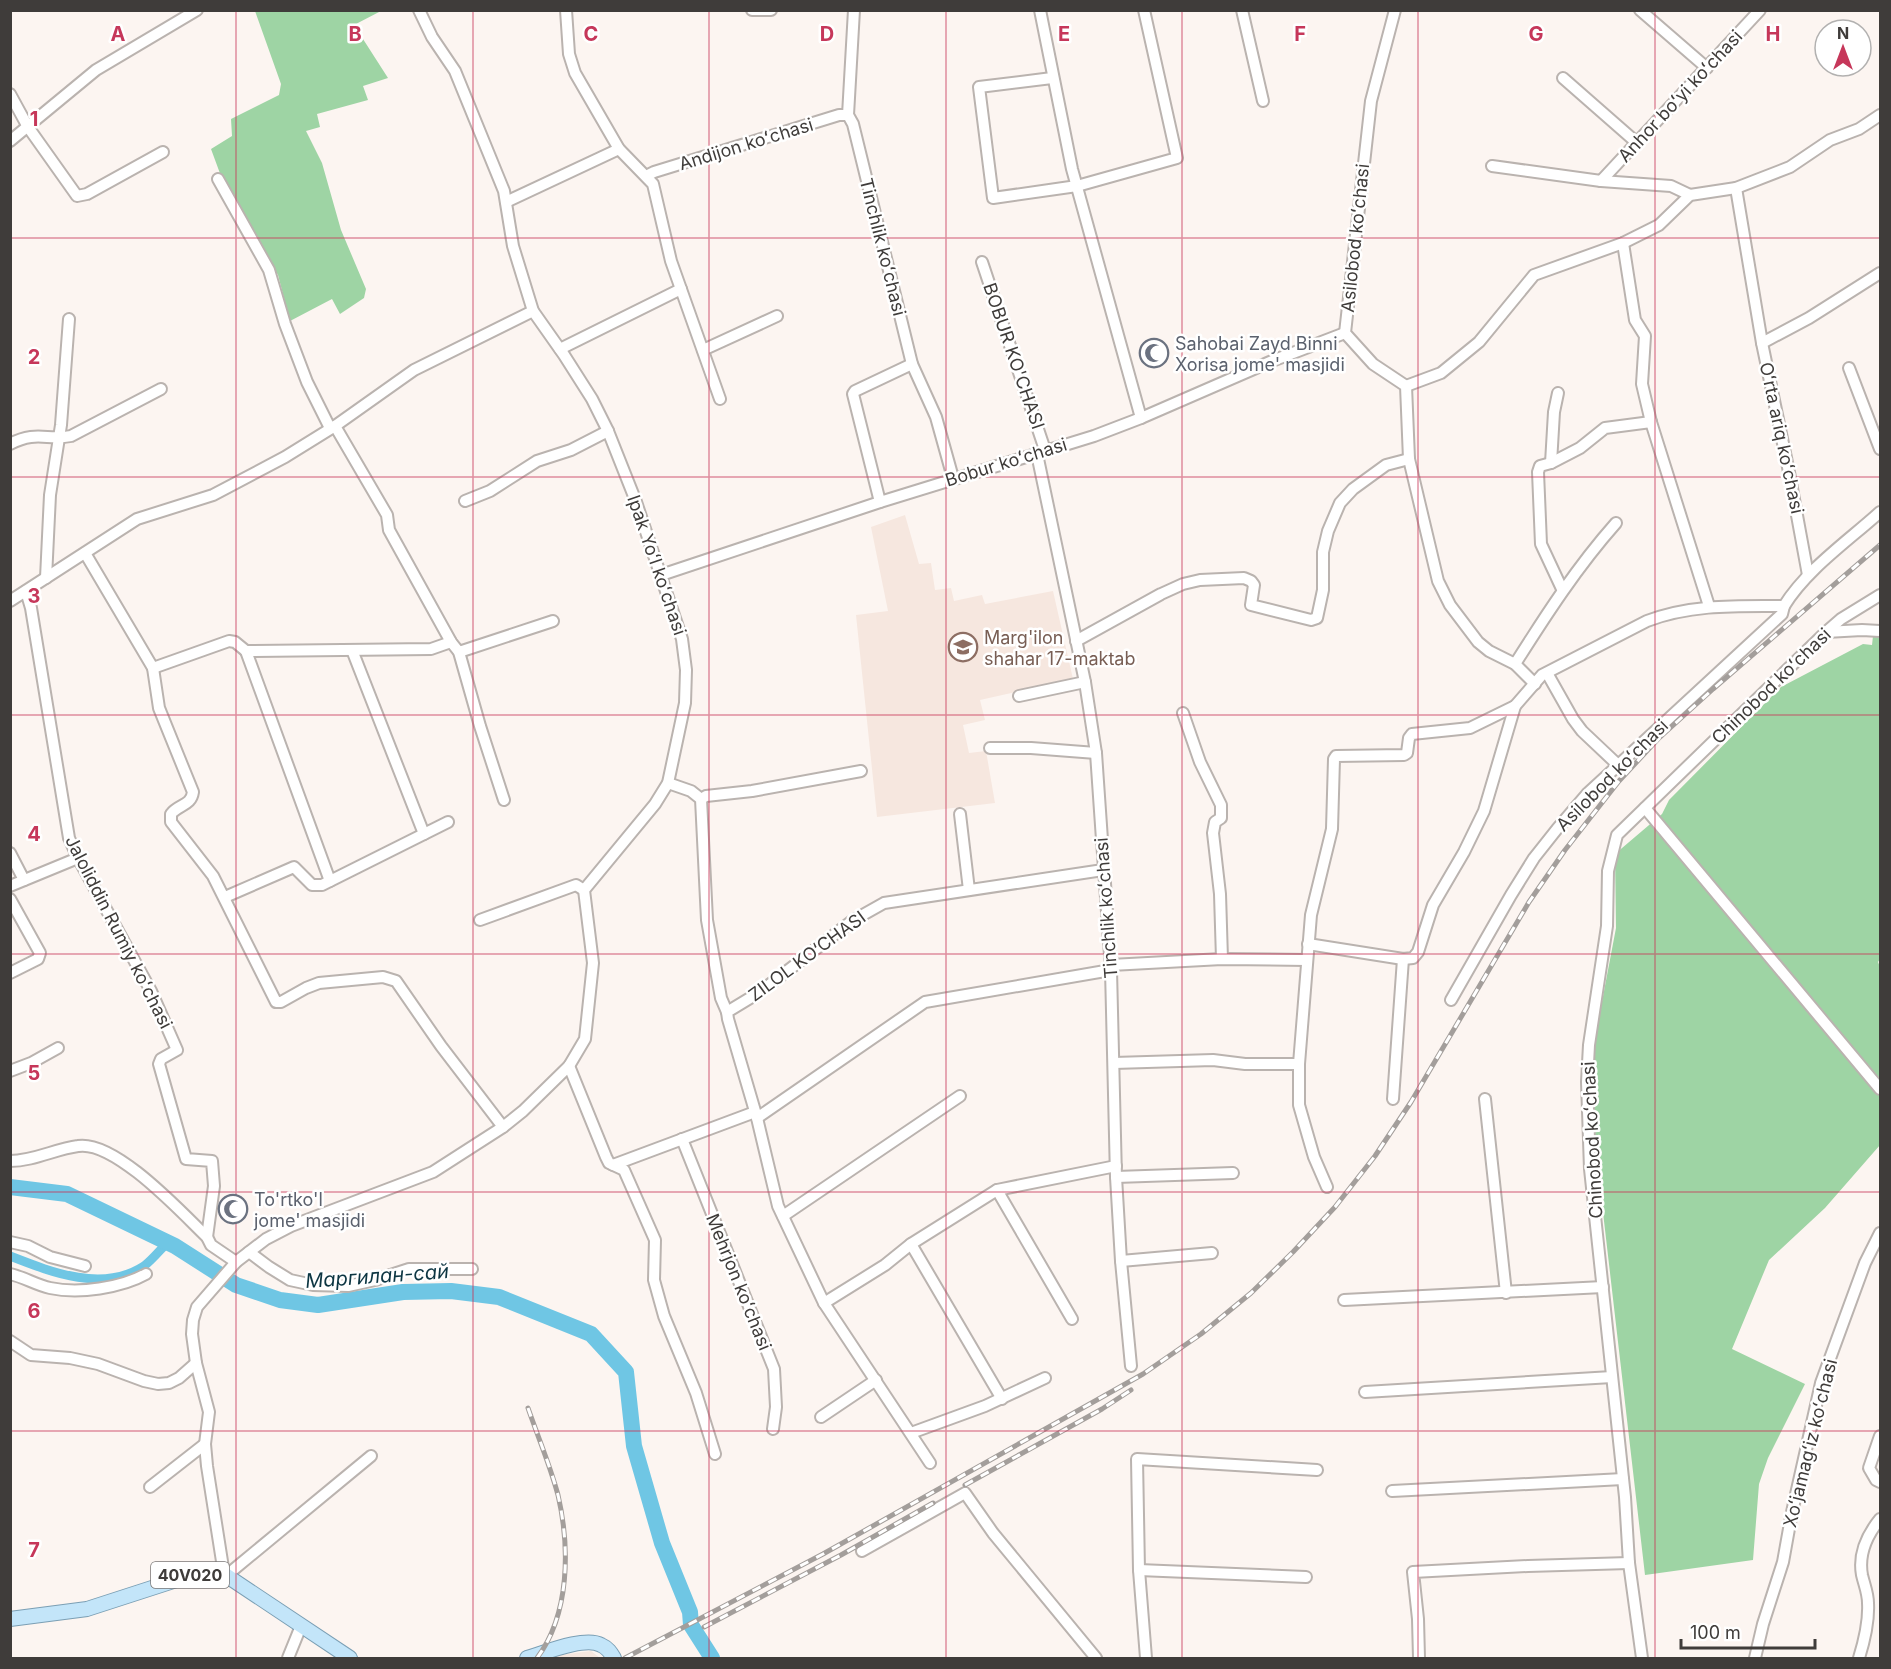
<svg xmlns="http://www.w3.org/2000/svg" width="1891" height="1669" viewBox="0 0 1891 1669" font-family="Inter,sans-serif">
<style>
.built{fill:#f6e7df}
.green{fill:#9ed4a4}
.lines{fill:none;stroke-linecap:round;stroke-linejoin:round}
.canal{stroke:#6fc6e4;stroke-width:9}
.river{stroke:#6fc6e4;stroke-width:16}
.minor-casing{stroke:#bab3af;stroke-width:14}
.major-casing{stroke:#7b9fb4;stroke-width:16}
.minor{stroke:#fff;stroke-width:10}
.major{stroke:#c3e5f9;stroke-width:14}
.rail-casing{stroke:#a39e9b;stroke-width:5}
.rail{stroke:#fff;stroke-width:3;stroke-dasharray:9;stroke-linecap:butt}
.grid{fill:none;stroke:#c6375a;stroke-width:1.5;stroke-opacity:0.55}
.labels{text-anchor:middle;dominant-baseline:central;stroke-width:5;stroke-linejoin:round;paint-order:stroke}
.shield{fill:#fff;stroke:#797675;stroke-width:1.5}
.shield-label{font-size:16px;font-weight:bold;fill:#3f3c3a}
.street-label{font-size:18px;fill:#3f3c3a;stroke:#fff}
.worship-label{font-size:18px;fill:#5b616d;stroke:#fff;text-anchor:start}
.education-label{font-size:18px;fill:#785e54;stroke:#fff;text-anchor:start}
.water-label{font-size:20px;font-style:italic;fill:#0d3643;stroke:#fff}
.grid-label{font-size:20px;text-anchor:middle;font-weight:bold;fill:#c6375a;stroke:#fff;stroke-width:5;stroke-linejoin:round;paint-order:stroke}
</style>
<rect width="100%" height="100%" fill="#fcf5f1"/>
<g class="built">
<path d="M905,515L919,564L931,563L935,590L951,588L954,601L982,595L985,604L1053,591L1073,679L980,700L985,720L963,725L969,753L986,751L995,803L877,817L856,615L888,611L871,527Z"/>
<path d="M591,1651L600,1658H549L561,1655Z"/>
</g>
<g class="green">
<path d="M255,11H381L354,25L388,78L363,86L368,100L317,114L320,127L306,131L322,163L341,230L366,289L364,298L340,314L332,299L290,321L278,275L225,187L211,149L232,136L231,119L279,95L281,84Z"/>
<path d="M1873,636L1880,637V959L1878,962L1880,967V1145L1825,1208L1769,1260L1732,1349L1805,1384L1768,1458L1759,1484L1753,1560L1645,1575L1593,1126V1049L1616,928L1615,854L1662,814L1669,800L1781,687L1863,644L1872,645Z"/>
</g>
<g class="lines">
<path class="canal" d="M10,1256C51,1272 103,1293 144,1266C152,1260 160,1250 167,1243"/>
<path class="river" d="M10,1187L67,1194L175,1246L236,1285L280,1300L318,1305L403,1292L451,1291L499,1297L591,1334L626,1372L634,1446L662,1543L690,1612L691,1625L712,1658"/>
<g class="minor-casing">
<g id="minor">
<path d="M566,10L569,54L575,73L619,149L653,184L671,261L720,399"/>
<path d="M752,10H771"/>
<path d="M854,10L848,115L853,124L912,364L936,417L953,478"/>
<path d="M1040,10L1072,169L1141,418"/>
<path d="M1242,10L1263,101"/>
<path d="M1395,10L1371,101L1345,333L1373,364L1406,386L1409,459L1438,581L1450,605L1478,642L1489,651L1515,664L1535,684"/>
<path d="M1640,10L1707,68"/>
<path d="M1052,78L979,87L993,198L1077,186L1177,158L1144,10"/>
<path d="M1563,78L1636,142"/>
<path d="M10,94L28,127L77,196L87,194L163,152"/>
<path d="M10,141L96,70L197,10"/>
<path d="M1492,166L1601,181L1671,186L1690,195"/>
<path d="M646,176L654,172L839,115H848"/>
<path d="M218,179L269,270L285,324L307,382L330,428"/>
<path d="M1601,181L1760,10"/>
<path d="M1736,188L1762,343"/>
<path d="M506,202L619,149"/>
<path d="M1623,243L1635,320L1645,336L1642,384L1651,422L1709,606"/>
<path d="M982,262L1045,450"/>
<path d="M560,349L681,289"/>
<path d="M703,350L777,316"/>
<path d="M1849,368L1880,449"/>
<path d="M1406,386L1441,373L1479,342L1534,275L1623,243L1659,225L1690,195L1736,188L1790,167L1830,140L1859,129L1880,115"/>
<path d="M335,426L387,515L389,530L451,642L459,652L480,726L504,800"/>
<path d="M10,444C37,430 47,441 71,436L161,389"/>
<path d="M1037,454L1085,682L1096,753L1111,970L1116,1177L1121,1261L1131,1366"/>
<path d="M1551,463L1554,412L1558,393"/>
<path d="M465,501L490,491L537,461L571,450L608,431"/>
<path d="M880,502L853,394L855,391L912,364"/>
<path d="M85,553L153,668L159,708L193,792C191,806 179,804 171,814V822L213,876L276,1002H281L306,988L319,983L383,977L396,981L441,1046L503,1127"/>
<path d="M661,575L880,502L1094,436L1141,418L1272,361L1345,333"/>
<path d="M1808,575L1789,472L1762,343L1809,318L1880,273"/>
<path d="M46,578L50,495L61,425L69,319"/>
<path d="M1562,589L1541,544L1538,472L1540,466L1551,463L1580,448L1605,428L1651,422"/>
<path d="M26,591L31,608L69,838L78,858L151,991L177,1050L161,1059L159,1064L186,1159L212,1161L214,1186L207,1237"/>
<path d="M10,601L137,519L213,495L285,457L335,426L414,370L533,311"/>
<path d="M1826,632L1862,630L1880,631"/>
<path d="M1076,641L1161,594L1183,584L1200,580L1244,578L1251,581L1254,585L1251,605L1311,620L1317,618L1323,590V552L1328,531L1340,503L1353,489L1386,465L1409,459"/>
<path d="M352,650L424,834"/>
<path d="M246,651L330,881"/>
<path d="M459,652L553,621"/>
<path d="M1515,664C1546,615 1577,567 1616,523"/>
<path d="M153,668L229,641L235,642L246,651L431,649L451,642"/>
<path d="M1547,673L1573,719L1582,731L1618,765"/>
<path d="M1019,696L1085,682"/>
<path d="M1183,713L1200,762L1221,805V818L1215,822L1213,833L1220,894L1222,959"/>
<path d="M990,748H1031L1096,753"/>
<path d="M668,783L691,791L701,799L707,920L721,998L727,1012"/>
<path d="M701,799L706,796L752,791L861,771"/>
<path d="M1645,808L1880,1089"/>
<path d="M960,814L969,890"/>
<path d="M10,853L24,880"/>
<path d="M10,886L78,858"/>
<path d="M225,897L294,867L312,885H322L448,822"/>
<path d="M10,899L40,953L38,959L10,973"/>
<path d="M480,920L576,885L584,890"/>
<path d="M1308,944L1403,959L1413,958L1418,952L1433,905L1464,852L1484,811L1515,706"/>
<path d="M1111,965L1222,959L1307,960"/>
<path d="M1451,1000L1511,895L1534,858L1557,829L1587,794L1782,614L1784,606"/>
<path d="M1114,1063L1213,1060L1245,1064H1299"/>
<path d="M569,1066L606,1157L609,1163L624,1170L655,1240L654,1280L664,1316L696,1393L715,1454"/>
<path d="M10,1071L31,1063L58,1048"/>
<path d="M1393,1099L1403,959"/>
<path d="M1485,1099L1506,1293"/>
<path d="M757,1118L925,1002L1111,970"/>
<path d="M682,1139L774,1369L776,1407L773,1429"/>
<path d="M10,1161C34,1161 55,1149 78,1146C115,1140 181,1212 207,1237L211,1245L236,1262"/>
<path d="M613,1165L755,1112"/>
<path d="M1116,1177L1233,1173"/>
<path d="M1327,1187L1314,1157L1299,1105V1064L1311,915L1332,829L1334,759L1336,756L1404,755L1407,753L1409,738L1412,734L1470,728L1515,706L1542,675L1647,621C1691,604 1738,606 1784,606C1807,569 1848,541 1880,512"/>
<path d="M997,1190L1072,1319"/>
<path d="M783,1216L960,1096"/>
<path d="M10,1242L28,1246L50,1257L85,1266"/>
<path d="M911,1244L1002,1399"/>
<path d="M249,1252L269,1267L290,1280L313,1285L348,1286L375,1280L409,1269H472"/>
<path d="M1121,1261L1212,1253"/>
<path d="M10,1274C24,1277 36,1285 50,1288C79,1294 121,1288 146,1274"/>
<path d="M1344,1300L1603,1287"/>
<path d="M824,1303L885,1265L911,1244L997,1190L1116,1166"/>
<path d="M10,1341L31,1355L70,1358L98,1364L144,1381L158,1384L169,1383L179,1378L196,1363"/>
<path d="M1365,1392L1612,1377"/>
<path d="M821,1417L876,1380"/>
<path d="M911,1433L985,1406L1045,1378"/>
<path d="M1880,1436L1869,1468L1876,1480L1880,1482"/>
<path d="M930,1463L824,1303L778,1206L757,1118L728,1019L727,1012L760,992L852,921L884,903L1103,870"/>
<path d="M150,1487L205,1444"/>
<path d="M1392,1491L1623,1479"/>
<path d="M862,1551L965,1493L993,1533L1096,1658"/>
<path d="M1139,1570L1306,1577"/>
<path d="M224,1574L207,1466L205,1444L209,1412L196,1363L192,1334L193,1320L197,1307L236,1262L266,1239L291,1226L433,1172L503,1127L523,1111L569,1066L585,1039L593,963L584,890L655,804L668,783L685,703L686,670L682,639L635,499L608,431L592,399L564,355L533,311L513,246L504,191L455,71L432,37L419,10"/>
<path d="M227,1575L371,1456"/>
<path d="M288,1658L301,1626"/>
<path d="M1146,1658L1139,1570L1137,1459L1317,1470"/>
<path d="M1419,1658L1418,1619L1413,1572L1528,1566L1629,1563"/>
<path d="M1642,1658L1629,1563L1625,1497L1590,1169L1587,1082L1589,1045L1607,926L1608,871L1617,835L1826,632L1841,619L1880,595"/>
<path d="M1755,1658L1763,1624L1783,1562L1792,1512L1821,1383L1865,1263L1880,1233"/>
<path d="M1859,1658C1864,1642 1869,1620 1868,1603C1868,1593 1864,1584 1862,1575C1858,1553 1867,1535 1880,1519"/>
</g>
</g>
<g class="major-casing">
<g id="major">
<path d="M10,1619L87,1609L192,1575L224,1574L350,1658"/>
<path d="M527,1658C544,1653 585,1636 601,1645C608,1648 611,1653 614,1658"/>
</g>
</g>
<use href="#minor" class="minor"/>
<use href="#major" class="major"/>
<g class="rail-casing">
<g id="rail">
<path d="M528,1408C538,1437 550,1465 558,1495C570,1547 570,1614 537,1658"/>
<path d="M965,1485L1102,1409L1131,1390"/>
<path d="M704,1627L841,1555L933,1503"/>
<path d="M625,1658L823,1554L1143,1374L1201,1334L1251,1293L1293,1252L1335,1207L1375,1156L1411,1102L1529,902L1565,850L1619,781L1658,739L1713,689L1880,545"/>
</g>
</g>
<use href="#rail" class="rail"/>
</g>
<path class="grid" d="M236,10V1658M473,10V1658M709,10V1658M946,10V1658M1182,10V1658M1418,10V1658M1655,10V1658M10,238H1880M10,477H1880M10,715H1880M10,954H1880M10,1192H1880M10,1431H1880"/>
<defs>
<g id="mosque-ring" transform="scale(1.5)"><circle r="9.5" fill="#fff" stroke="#6b7280" stroke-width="1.5"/><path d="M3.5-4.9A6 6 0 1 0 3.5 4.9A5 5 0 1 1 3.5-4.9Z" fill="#6b7280"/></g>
<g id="school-ring" transform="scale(1.5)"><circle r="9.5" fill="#fff" stroke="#8d6e63" stroke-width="1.5"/><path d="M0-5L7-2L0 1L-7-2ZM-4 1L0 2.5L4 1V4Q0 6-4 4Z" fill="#8d6e63"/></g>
</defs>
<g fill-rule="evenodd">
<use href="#mosque-ring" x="1154" y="353"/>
<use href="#school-ring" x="963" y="647"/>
<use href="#mosque-ring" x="233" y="1209"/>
</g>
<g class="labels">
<rect class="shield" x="151" y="1562" width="78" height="26" rx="4.5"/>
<g class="shield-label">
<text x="190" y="1575">40V020</text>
</g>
<g class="street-label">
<text transform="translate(1680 96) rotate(-47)">Anhor boʻyi koʻchasi</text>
<text transform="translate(746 144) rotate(-17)">Andijon koʻchasi</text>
<text transform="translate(1355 238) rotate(-84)">Asilobod koʻchasi</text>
<text transform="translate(883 247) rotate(76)">Tinchlik koʻchasi</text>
<text transform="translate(1014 356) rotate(71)">BOBUR KO'CHASI</text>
<text transform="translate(1782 438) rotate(78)">Oʻrta ariq koʻchasi</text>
<text transform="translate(1006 462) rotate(-17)">Bobur koʻchasi</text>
<text transform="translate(657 565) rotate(71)">Ipak Yoʻl koʻchasi</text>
<text transform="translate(1771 686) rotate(-44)">Chinobod koʻchasi</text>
<text transform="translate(1612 775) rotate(-45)">Asilobod koʻchasi</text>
<text transform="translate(1106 908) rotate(-94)">Tinchlik koʻchasi</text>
<text transform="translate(119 932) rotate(63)">Jaloliddin Rumiy koʻchasi</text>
<text transform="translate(807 956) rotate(-36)">ZILOL KO‘CHASI</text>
<text transform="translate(1592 1140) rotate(-93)">Chinobod koʻchasi</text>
<text transform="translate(739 1282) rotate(68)">Mehrjon koʻchasi</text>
<text transform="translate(1810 1443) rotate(-76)">Xoʻjamagʻiz koʻchasi</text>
</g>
<g class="worship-label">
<text x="1175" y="343">Sahobai Zayd Binni<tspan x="1175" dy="21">Xorisa jome' masjidi</tspan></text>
<text x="254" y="1199">To'rtko'l<tspan x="254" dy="21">jome' masjidi</tspan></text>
</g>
<g class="education-label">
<text x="984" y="637">Marg'ilon<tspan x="984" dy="21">shahar 17-maktab</tspan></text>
</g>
<g class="water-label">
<text transform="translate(377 1276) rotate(-4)">Маргилан-сай</text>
</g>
</g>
<g class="grid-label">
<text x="118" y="41">A</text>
<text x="355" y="41">B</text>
<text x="591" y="41">C</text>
<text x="827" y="41">D</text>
<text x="1064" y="41">E</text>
<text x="1300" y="41">F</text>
<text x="1536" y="41">G</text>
<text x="1773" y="41">H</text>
<text x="34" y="126">1</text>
<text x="34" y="364">2</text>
<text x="34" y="603">3</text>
<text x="34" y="841">4</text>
<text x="34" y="1080">5</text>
<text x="34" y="1318">6</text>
<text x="34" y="1557">7</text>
</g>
<rect width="1891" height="1669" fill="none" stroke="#3f3c3a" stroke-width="24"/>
<g transform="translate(1843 48)"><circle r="28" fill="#ffffff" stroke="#b2b1b0" stroke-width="1.5"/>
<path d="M0-4.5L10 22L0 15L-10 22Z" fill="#c6375a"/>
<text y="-9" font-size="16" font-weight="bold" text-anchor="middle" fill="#3f3c3a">N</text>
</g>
<path d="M1681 1639v9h134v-9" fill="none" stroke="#3f3c3a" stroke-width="3"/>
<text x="1690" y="1639" font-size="18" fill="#3f3c3a" stroke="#ffffff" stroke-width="4.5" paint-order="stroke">100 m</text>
</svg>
